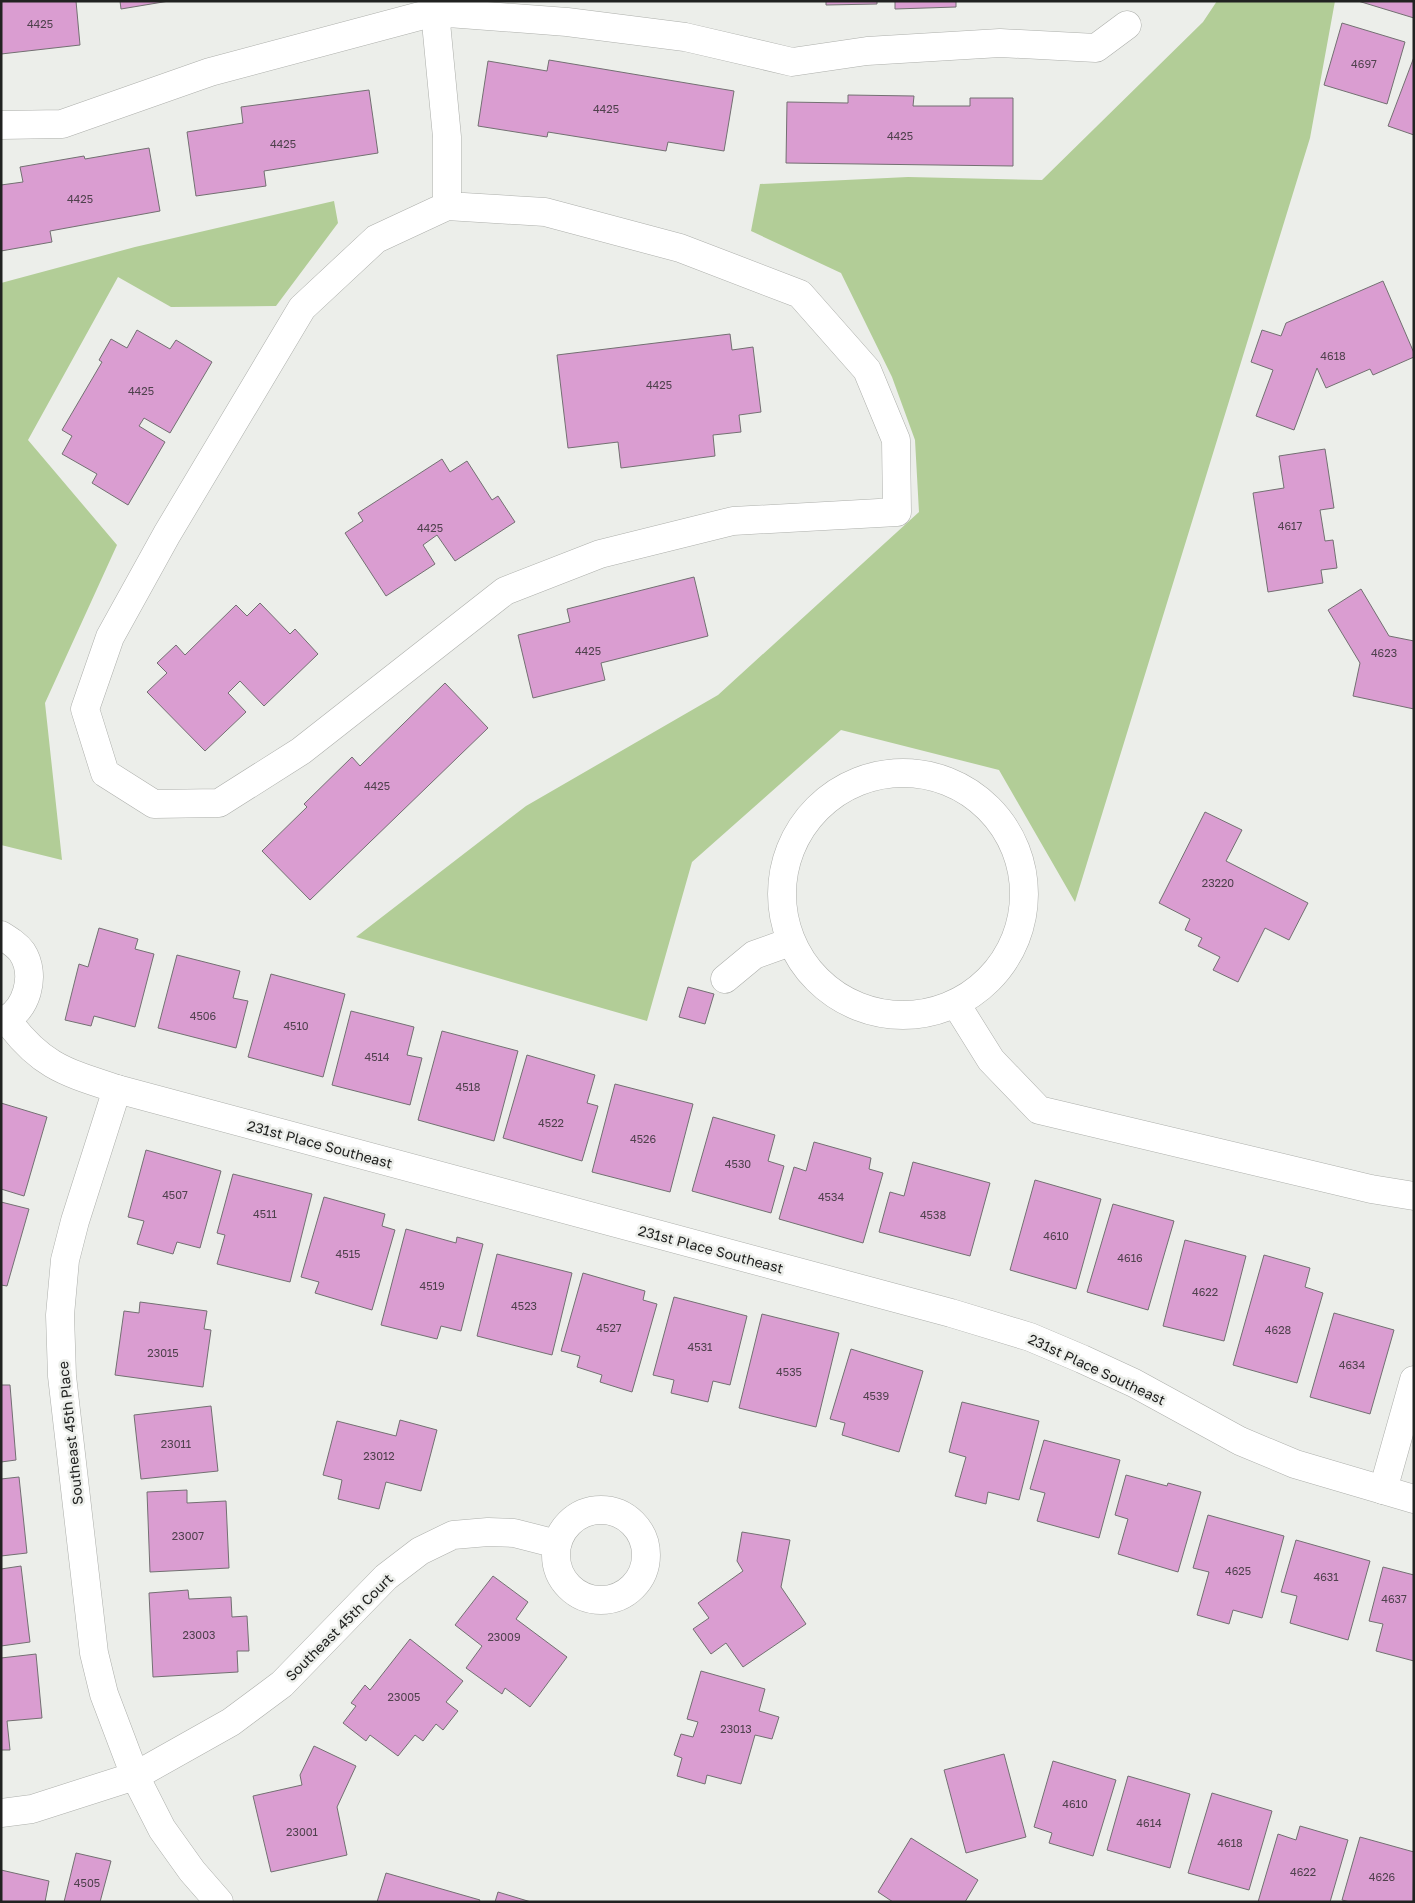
<svg xmlns="http://www.w3.org/2000/svg" width="1415" height="1903" viewBox="0 0 1415 1903" font-family="'Golos Text',sans-serif">
<style>
.green{fill:#b2cd97}
.building{fill:#da9dd1;stroke:#737072}
.lines{fill:none;stroke-linecap:round;stroke-linejoin:round}
.minor-casing{stroke:#adafab;stroke-width:29}
.minor{stroke:#fff;stroke-width:28}
.labels{text-anchor:middle;dominant-baseline:central;stroke-width:5;stroke-linejoin:round;paint-order:stroke}
.number-label{font-size:11px;fill:#4f414d}
.street-label{font-size:14px;fill:#212221;stroke:#eceeea}
</style>
<rect width="100%" height="100%" fill="#eceeea"/>
<g class="green">
<path d="M1217,1H1335L1310,138L1075,902L999,770L841,730L692,862L647,1021L356,937L526,806L718,695L919,512L915,440L892,377L841,273L751,231L760,184L908,177L1042,180L1203,22Z"/>
<path d="M334,201L338,223L276,306L171,307L118,277L28,440L117,545L45,703L62,860L1,845V283L135,247Z"/>
</g>
<g class="building">
<path d="M1,1H76L80,45L1,54Z"/>
<path d="M120,1H169L121,9Z"/>
<path d="M826,1H877V4L826,5Z"/>
<path d="M895,1H956V7L895,9Z"/>
<path d="M1358,1H1414V18Z"/>
<path d="M1342,23L1405,42L1387,104L1324,85Z"/>
<path d="M1414,57V135L1388,126Z"/>
<path d="M549,60L734,91L724,151L668,142L666,151L548,132L547,137L478,126L488,61L547,71Z"/>
<path d="M369,90L378,153L264,171L266,186L196,196L187,132L243,123L241,107Z"/>
<path d="M848,95L914,96L913,106H970V98H1013V166L786,163L787,102L848,103Z"/>
<path d="M149,148L160,211L50,231L52,242L1,251V185L23,182L20,167L84,156L85,159Z"/>
<path d="M1383,281L1414,353V357L1373,375L1370,369L1326,388L1317,368L1294,430L1256,416L1273,370L1251,362L1262,330L1281,336L1286,323Z"/>
<path d="M137,330L170,349L176,340L212,362L170,433L144,418L139,426L165,442L128,505L92,483L97,474L62,454L72,436L62,430L102,362L99,360L111,339L127,348Z"/>
<path d="M730,334L732,350L753,347L761,412L739,415L741,432L713,435L715,456L621,468L618,442L568,448L557,355Z"/>
<path d="M1325,449L1334,508L1320,510L1325,541L1333,540L1337,568L1321,570L1323,583L1268,592L1253,493L1284,488L1279,456Z"/>
<path d="M442,459L450,472L467,461L492,500L498,496L515,522L455,561L437,535L423,545L435,564L386,596L345,533L363,521L358,513Z"/>
<path d="M694,577L708,636L601,663L605,680L533,698L518,635L570,622L567,609Z"/>
<path d="M1361,589L1389,636L1414,641V709L1353,696L1360,663L1328,610Z"/>
<path d="M260,603L290,634L295,629L318,654L264,706L240,681L228,693L246,712L205,751L147,692L167,673L157,663L176,645L185,655L236,605L247,616Z"/>
<path d="M445,683L488,728L310,900L262,851L307,807L304,804L352,757L360,766Z"/>
<path d="M1205,812L1242,830L1226,861L1308,903L1289,940L1265,928L1238,982L1213,970L1220,957L1198,946L1202,938L1185,930L1190,919L1159,903Z"/>
<path d="M99,928L138,939L135,949L154,954L135,1027L94,1016L91,1026L65,1020L79,964L88,967Z"/>
<path d="M177,955L240,971L233,998L248,1001L236,1048L158,1028Z"/>
<path d="M271,974L345,994L323,1077L248,1057Z"/>
<path d="M688,987L714,994L705,1024L679,1017Z"/>
<path d="M351,1011L414,1027L407,1055L422,1058L410,1105L332,1085Z"/>
<path d="M442,1031L518,1051L494,1141L418,1120Z"/>
<path d="M527,1055L595,1075L587,1103L598,1106L582,1161L503,1138Z"/>
<path d="M615,1084L693,1104L670,1192L592,1172Z"/>
<path d="M1,1103L47,1117L24,1196L1,1189Z"/>
<path d="M713,1117L775,1135L768,1161L784,1166L771,1213L692,1191Z"/>
<path d="M814,1142L871,1158L869,1169L883,1173L863,1243L779,1219L794,1167L806,1171Z"/>
<path d="M146,1150L221,1171L200,1248L177,1242L173,1254L137,1244L144,1221L128,1217Z"/>
<path d="M913,1162L990,1183L970,1256L879,1232L890,1192L904,1196Z"/>
<path d="M233,1174L312,1194L290,1282L217,1264L225,1235L217,1233Z"/>
<path d="M1035,1180L1101,1199L1076,1289L1010,1270Z"/>
<path d="M324,1197L385,1214L382,1226L395,1230L372,1310L315,1293L319,1282L301,1277Z"/>
<path d="M1,1202L29,1209L7,1286L1,1285Z"/>
<path d="M1113,1204L1174,1221L1148,1310L1087,1292Z"/>
<path d="M406,1229L456,1243L457,1237L483,1244L461,1331L441,1326L437,1339L381,1325Z"/>
<path d="M1185,1240L1246,1256L1224,1341L1163,1326Z"/>
<path d="M497,1254L572,1273L552,1355L477,1336Z"/>
<path d="M1264,1255L1310,1268L1305,1287L1323,1293L1297,1383L1233,1365Z"/>
<path d="M583,1273L645,1291L643,1300L657,1304L632,1392L600,1382L602,1375L577,1367L580,1356L561,1351Z"/>
<path d="M674,1297L747,1316L730,1385L713,1381L708,1402L671,1393L674,1380L653,1375Z"/>
<path d="M140,1302L207,1311L204,1329L211,1330L203,1387L115,1375L124,1311L139,1313Z"/>
<path d="M1334,1313L1394,1330L1370,1414L1310,1397Z"/>
<path d="M762,1314L839,1333L816,1427L739,1408Z"/>
<path d="M851,1349L923,1371L899,1452L842,1435L845,1423L830,1419Z"/>
<path d="M1,1385H10L16,1460L1,1462Z"/>
<path d="M962,1402L1039,1421L1019,1500L988,1492L986,1504L955,1496L966,1457L949,1452Z"/>
<path d="M211,1406L218,1471L141,1479L134,1415Z"/>
<path d="M400,1420L437,1430L421,1491L386,1482L379,1509L338,1499L342,1480L323,1475L337,1421L396,1436Z"/>
<path d="M1044,1440L1120,1460L1099,1538L1037,1521L1045,1493L1030,1489Z"/>
<path d="M1126,1475L1167,1486L1168,1483L1201,1492L1178,1572L1118,1554L1128,1519L1115,1515Z"/>
<path d="M19,1477L27,1553L1,1556V1479Z"/>
<path d="M187,1490V1503L226,1501L229,1568L150,1572L147,1492Z"/>
<path d="M1208,1515L1284,1536L1262,1618L1233,1610L1229,1624L1197,1615L1209,1572L1193,1568Z"/>
<path d="M742,1532L790,1540L781,1587L806,1624L743,1667L726,1643L711,1654L693,1629L709,1618L698,1603L743,1571L737,1561Z"/>
<path d="M1296,1540L1370,1561L1348,1640L1290,1623L1297,1596L1281,1592Z"/>
<path d="M21,1566L30,1642L1,1646V1569Z"/>
<path d="M1383,1567L1414,1575V1661L1376,1651L1383,1624L1369,1621Z"/>
<path d="M493,1576L528,1602L516,1619L567,1657L530,1707L505,1688L502,1694L466,1668L482,1646L455,1625Z"/>
<path d="M188,1590L189,1599L231,1597L232,1617L247,1616L249,1651H237L238,1672L153,1677L149,1593Z"/>
<path d="M410,1639L463,1681L446,1702L458,1711L443,1730L436,1724L423,1741L415,1735L398,1756L370,1735L366,1741L343,1723L356,1706L351,1703L365,1685L370,1690Z"/>
<path d="M36,1654L42,1718L7,1721L10,1750H1V1658Z"/>
<path d="M701,1671L765,1689L759,1711L779,1717L772,1739L755,1735L741,1784L707,1775L705,1784L677,1776L682,1758L674,1755L681,1734L693,1737L698,1722L687,1719Z"/>
<path d="M314,1746L356,1766L337,1807L347,1855L271,1872L253,1796L302,1785L300,1775Z"/>
<path d="M1004,1754L1026,1837L966,1853L944,1770Z"/>
<path d="M1053,1761L1116,1780L1093,1856L1049,1843L1052,1833L1034,1827Z"/>
<path d="M1128,1776L1190,1794L1170,1868L1107,1850Z"/>
<path d="M1212,1793L1272,1811L1249,1890L1188,1873Z"/>
<path d="M1300,1826L1348,1840L1330,1902H1258L1278,1834L1296,1840Z"/>
<path d="M1360,1837L1414,1852L1413,1902H1350L1342,1900Z"/>
<path d="M911,1838L978,1880L965,1902H893L878,1892Z"/>
<path d="M76,1853L111,1861L100,1902H64Z"/>
<path d="M1,1870L49,1881L45,1902H1Z"/>
<path d="M386,1873L480,1900L479,1902H377Z"/>
<path d="M498,1892L531,1902H495Z"/>
</g>
<g class="lines">
<g class="minor-casing">
<g id="minor">
<path d="M1,125L62,124L210,72L435,12L434,1"/>
<path d="M447,206L545,212L680,248L800,294L867,370L896,440L897,512L733,521L600,554L505,591L301,751L219,803L154,804L105,773L85,709L110,637L167,534L302,308L376,239L447,206V137L435,12L567,22L685,37L792,62L867,51L1000,43L1096,48L1127,25"/>
<circle cx="903" cy="894" r="121"/>
<path d="M1,935C9,940 17,945 22,952C37,975 27,1012 1,1022"/>
<path d="M725,979L754,955L790,942"/>
<path d="M956,1004L991,1060L1039,1110L1371,1189L1414,1196"/>
<path d="M7,1020C41,1066 65,1072 117,1089L951,1313L1030,1337L1082,1359L1134,1383L1240,1441L1295,1464L1414,1499"/>
<path d="M117,1089L75,1221L65,1260L60,1315L62,1376L94,1653L104,1694L135,1776L231,1722L282,1684L386,1577L420,1551L453,1535L488,1532L514,1533L557,1544"/>
<path d="M1383,1490L1414,1380"/>
<circle cx="601" cy="1555" r="45"/>
<path d="M1,1813L32,1809L135,1776L162,1829L192,1871L219,1902"/>
</g>
</g>
<use href="#minor" class="minor"/>
</g>
<g class="labels">
<g class="number-label">
<text x="40" y="23">4425</text>
<text x="1364" y="63">4697</text>
<text x="606" y="108">4425</text>
<text x="900" y="135">4425</text>
<text x="283" y="143">4425</text>
<text x="80" y="198">4425</text>
<text x="1333" y="355">4618</text>
<text x="659" y="384">4425</text>
<text x="141" y="390">4425</text>
<text x="1290" y="525">4617</text>
<text x="430" y="527">4425</text>
<text x="588" y="650">4425</text>
<text x="1384" y="652">4623</text>
<text x="377" y="785">4425</text>
<text x="1218" y="882">23220</text>
<text x="203" y="1015">4506</text>
<text x="296" y="1025">4510</text>
<text x="377" y="1056">4514</text>
<text x="468" y="1086">4518</text>
<text x="551" y="1122">4522</text>
<text x="643" y="1138">4526</text>
<text x="738" y="1163">4530</text>
<text x="175" y="1194">4507</text>
<text x="831" y="1196">4534</text>
<text x="265" y="1213">4511</text>
<text x="933" y="1214">4538</text>
<text x="1056" y="1235">4610</text>
<text x="348" y="1253">4515</text>
<text x="1130" y="1257">4616</text>
<text x="432" y="1285">4519</text>
<text x="1205" y="1291">4622</text>
<text x="524" y="1305">4523</text>
<text x="609" y="1327">4527</text>
<text x="1278" y="1329">4628</text>
<text x="700" y="1346">4531</text>
<text x="163" y="1352">23015</text>
<text x="1352" y="1364">4634</text>
<text x="789" y="1371">4535</text>
<text x="876" y="1395">4539</text>
<text x="176" y="1443">23011</text>
<text x="379" y="1455">23012</text>
<text x="188" y="1535">23007</text>
<text x="1238" y="1570">4625</text>
<text x="1326" y="1576">4631</text>
<text x="1394" y="1598">4637</text>
<text x="199" y="1634">23003</text>
<text x="504" y="1636">23009</text>
<text x="404" y="1696">23005</text>
<text x="736" y="1728">23013</text>
<text x="1075" y="1803">4610</text>
<text x="1149" y="1822">4614</text>
<text x="302" y="1831">23001</text>
<text x="1230" y="1842">4618</text>
<text x="1303" y="1871">4622</text>
<text x="1382" y="1876">4626</text>
<text x="87" y="1882">4505</text>
</g>
<g class="street-label">
<text transform="translate(320 1144) rotate(15)">231st Place Southeast</text>
<text transform="translate(711 1249) rotate(15)">231st Place Southeast</text>
<text transform="translate(1097 1369) rotate(25)">231st Place Southeast</text>
<text transform="translate(70 1433) rotate(-96)">Southeast 45th Place</text>
<text transform="translate(339 1627) rotate(-45)">Southeast 45th Court</text>
</g>
</g>
<rect width="1415" height="1903" fill="none" stroke="#212221" stroke-width="5"/>
</svg>
